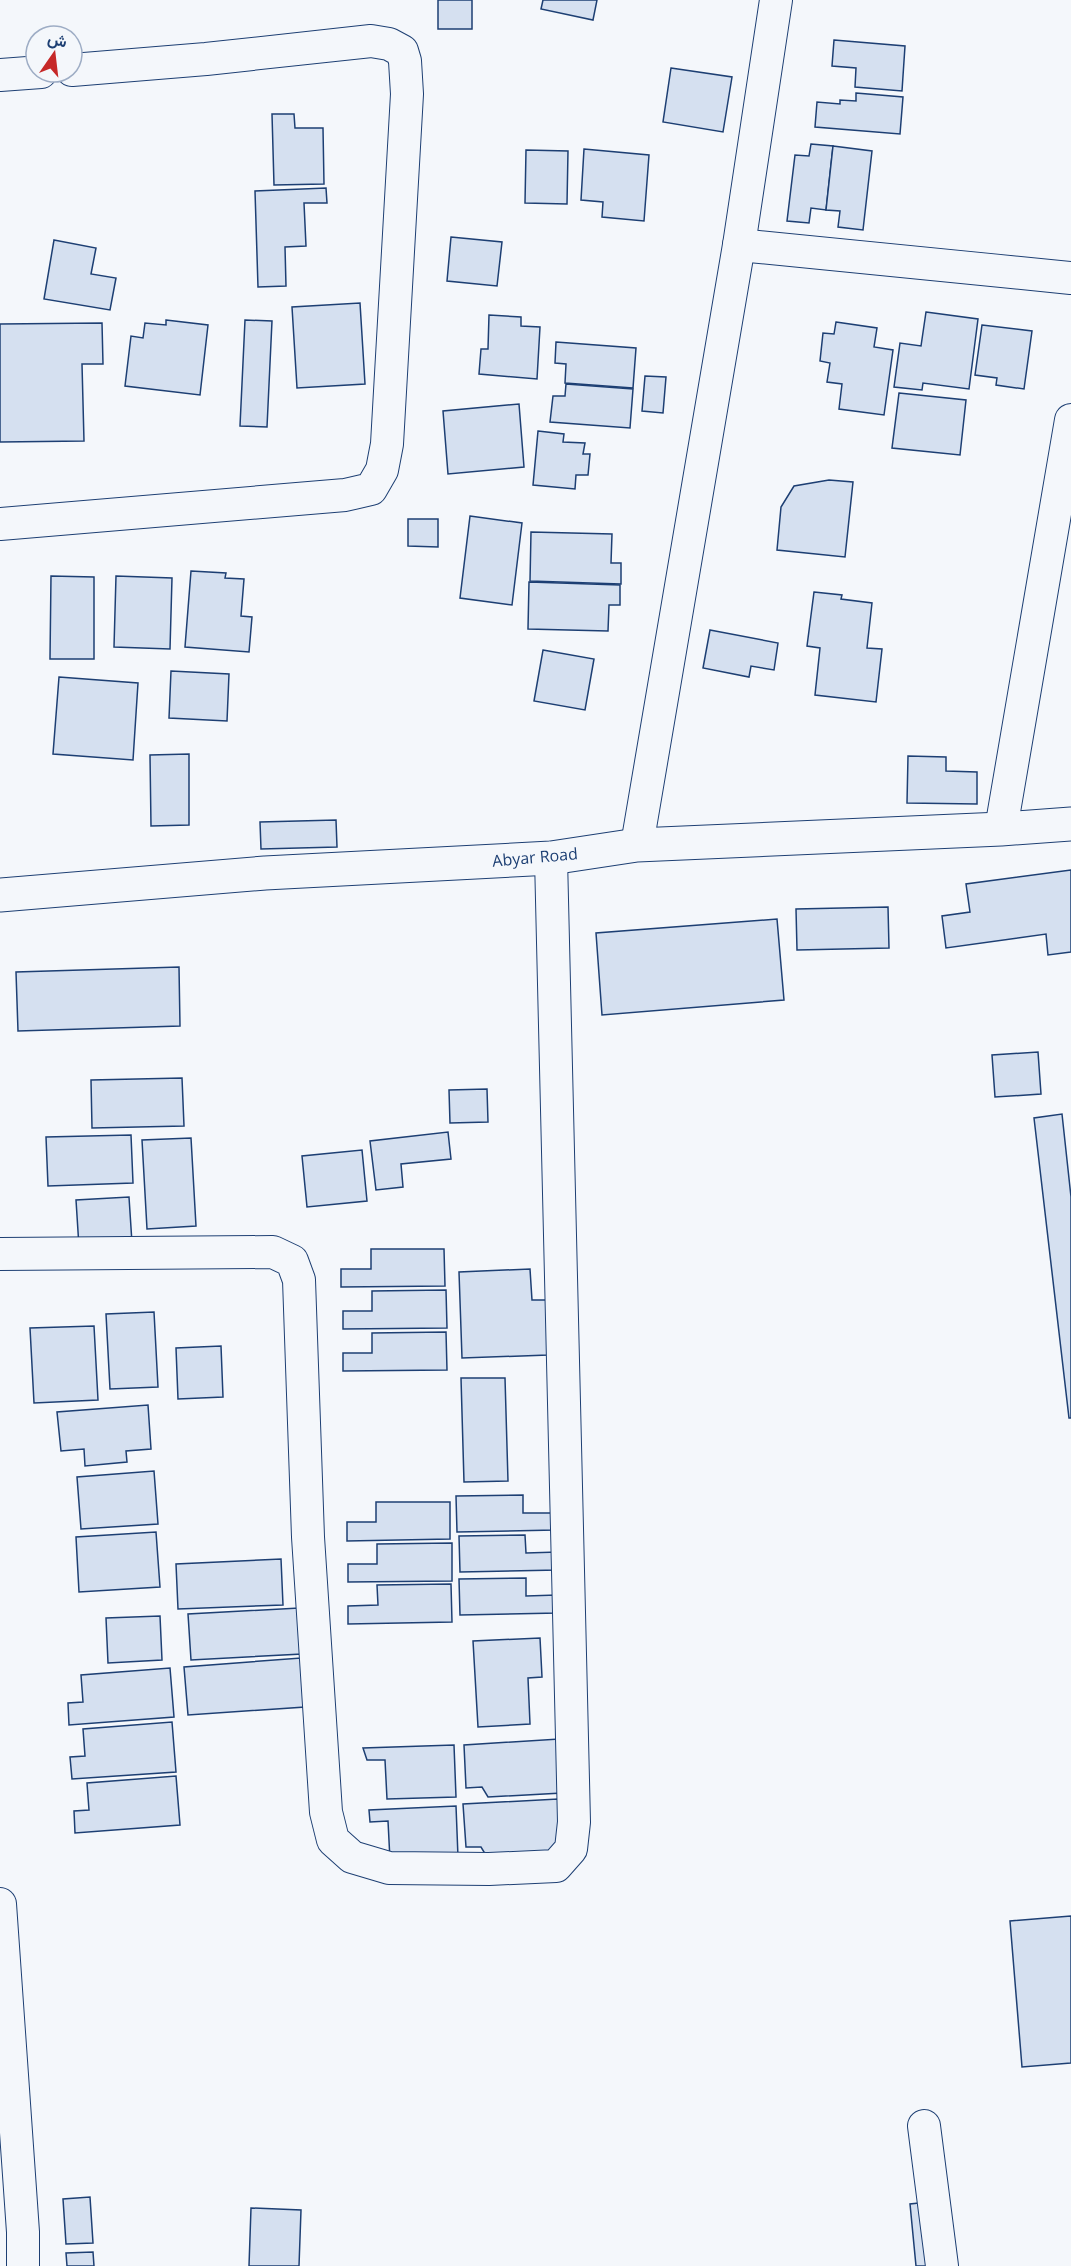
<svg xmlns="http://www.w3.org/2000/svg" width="1071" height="2266" viewBox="0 0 1071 2266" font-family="'Open Sans',Vazirmatn,sans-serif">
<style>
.building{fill:#d5e0f0;stroke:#1d3f73;stroke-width:1.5}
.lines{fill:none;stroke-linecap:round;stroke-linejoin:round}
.street-casing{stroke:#1d3f73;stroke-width:34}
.secondary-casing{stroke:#1d3f73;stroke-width:35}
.street{stroke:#f4f7fb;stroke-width:32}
.secondary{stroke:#f4f7fb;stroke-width:33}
.labels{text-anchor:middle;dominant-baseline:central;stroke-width:4.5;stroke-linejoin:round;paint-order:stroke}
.street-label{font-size:16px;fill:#1d3f73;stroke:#f4f7fb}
</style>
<rect width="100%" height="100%" fill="#f4f7fb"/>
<g class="building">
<rect x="438" y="0" width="34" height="29"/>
<path d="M543,0H597L593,20L541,9Z"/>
<path d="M834,40L905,46L902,91L855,87L856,68L832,66Z"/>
<path d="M671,68L732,77L723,132L663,122Z"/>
<path d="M856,93L903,97L900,134L815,127L817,102L840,104V100L856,101Z"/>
<path d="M272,114H294L295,128H323L324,184L274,185Z"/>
<path d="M811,144L833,146L826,210L811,208L809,223L787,221L795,155L809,156Z"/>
<path d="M833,146L872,151L863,230L838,227L840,211L826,210Z"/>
<path d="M584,149L649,155L644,221L602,217L603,202L581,200Z"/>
<path d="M526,150L568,151L567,204L525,203Z"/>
<path d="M326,188L327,203H304L306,246L285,247L286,286L258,287L255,191Z"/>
<path d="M451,237L502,242L497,286L447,281Z"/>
<path d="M54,240L96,248L91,274L116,278L110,310L44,299Z"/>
<path d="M360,303L365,384L297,388L292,307Z"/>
<path d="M926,312L978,319L969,389L923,383L922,390L894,387L900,343L921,346Z"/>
<path d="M489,315L521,317V326L540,327L537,379L479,374L481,349H488Z"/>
<path d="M166,320L208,325L200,395L125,386L131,336L143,338L145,323L166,325Z"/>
<path d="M245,320L272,321L267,427L240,426Z"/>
<path d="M836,322L877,328L874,347L893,350L884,415L839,409L842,384L827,382L830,363L820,361L823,333L834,334Z"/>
<path d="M102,323L103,364H82L84,441L0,442V324Z"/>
<path d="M982,325L1032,331L1024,389L996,385L997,378L975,375Z"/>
<path d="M556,342L636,348L633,388L565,383L566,364L555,363Z"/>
<path d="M645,376L666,377L663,413L642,411Z"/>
<path d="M566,384L633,389L630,428L550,422L553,396H565Z"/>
<path d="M899,393L966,400L960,455L892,448Z"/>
<path d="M519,404L524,467L448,474L443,411Z"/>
<path d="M538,431L564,434L563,442L585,443L583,454H590L588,475H576L575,489L533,485Z"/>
<path d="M829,480L853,482L845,557L777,550L781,507L794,486Z"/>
<path d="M470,516L522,523L512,605L460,598Z"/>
<path d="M408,519H438V547L408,546Z"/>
<path d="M531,532L612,534L611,563H621V584L530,581Z"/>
<path d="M191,571L226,573L225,578L244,579L241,616L252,617L249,652L185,647Z"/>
<path d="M51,576L94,577V659H50Z"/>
<path d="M116,576L172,578L170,649L114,647Z"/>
<path d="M529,582L620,585V605H609L608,631L528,629Z"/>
<path d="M814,592L842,595L841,599L872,603L867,648L882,649L876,702L815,695L820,648L807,646Z"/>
<path d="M710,630L778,643L774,670L751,666L749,677L703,668Z"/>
<path d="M543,650L594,659L585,710L534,701Z"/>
<path d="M171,671L229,674L227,721L169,718Z"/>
<path d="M59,677L138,683L133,760L53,754Z"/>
<path d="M189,754V825L151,826L150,755Z"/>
<path d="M908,756L946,757V771L977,772V804L907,803Z"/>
<path d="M336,820L337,847L261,849L260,822Z"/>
<path d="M1071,870V952L1048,955L1046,934L946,948L942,916L970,912L966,884Z"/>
<path d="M888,907L889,948L797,950L796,909Z"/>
<path d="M777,919L784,1000L602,1015L596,933Z"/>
<path d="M179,967L180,1026L18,1031L16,972Z"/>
<path d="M1038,1052L1041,1094L995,1097L992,1055Z"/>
<path d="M182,1078L184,1126L92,1128L91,1080Z"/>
<path d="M487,1089L488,1122L450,1123L449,1090Z"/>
<path d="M1062,1114L1071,1197V1418H1069L1034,1118Z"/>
<path d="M448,1132L451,1159L401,1164L403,1187L376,1190L370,1141Z"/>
<path d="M131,1135L133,1183L48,1186L46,1137Z"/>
<path d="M191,1138L196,1226L147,1229L142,1140Z"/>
<path d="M362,1150L367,1201L307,1207L302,1156Z"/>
<path d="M129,1197L132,1243L79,1247L76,1200Z"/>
<path d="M371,1249H444L445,1286L341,1287V1269H371Z"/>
<path d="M530,1269L532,1300H546L548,1355L462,1358L459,1272Z"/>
<path d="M446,1290L447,1328L343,1329V1311H372V1291Z"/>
<path d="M154,1312L158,1387L110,1389L106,1314Z"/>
<path d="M94,1326L98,1400L34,1403L30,1328Z"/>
<path d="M446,1332L447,1370L343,1371V1353H372V1333Z"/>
<path d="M221,1346L223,1397L178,1399L176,1348Z"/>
<path d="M461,1378H505L508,1481L464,1482Z"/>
<path d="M148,1405L151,1449L126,1451L127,1462L85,1466L84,1449L61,1451L57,1412Z"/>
<path d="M154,1471L158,1524L81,1529L77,1477Z"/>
<path d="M523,1495V1513H555V1530L457,1532L456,1496Z"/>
<path d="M376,1502H450V1539L347,1541V1522H376Z"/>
<path d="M156,1532L160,1587L79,1592L76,1537Z"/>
<path d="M525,1535L526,1553L558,1552V1570L460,1572L459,1536Z"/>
<path d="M452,1543V1581L348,1582V1564H377V1544Z"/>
<path d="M281,1559L283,1605L178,1609L176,1564Z"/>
<path d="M526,1578V1596L557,1595L558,1613L460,1615L459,1579Z"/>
<path d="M451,1584L452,1622L348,1624V1606L378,1605L377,1585Z"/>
<path d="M299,1608L302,1654L191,1660L188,1614Z"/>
<path d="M160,1616L162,1660L108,1663L106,1618Z"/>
<path d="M540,1638L542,1677L528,1678L530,1724L478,1727L473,1641Z"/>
<path d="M301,1658L305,1707L188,1715L184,1667Z"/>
<path d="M170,1668L174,1717L69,1725L68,1703L83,1702L81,1675Z"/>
<path d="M172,1722L176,1772L72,1779L70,1757L85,1756L83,1729Z"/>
<path d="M559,1739L562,1793L488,1797L482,1787L466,1788L464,1745Z"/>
<path d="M454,1745L456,1797L387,1799L385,1760H367L363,1748Z"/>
<path d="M176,1776L180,1825L75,1833L74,1811L89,1810L87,1783Z"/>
<path d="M558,1799L562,1852L487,1857L481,1847H466L463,1804Z"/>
<path d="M456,1806L458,1857L390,1860L388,1821L370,1822L369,1810Z"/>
<path d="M1071,1916V2063L1022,2067L1010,1921Z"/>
<path d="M90,2197L93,2243L66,2244L63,2199Z"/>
<path d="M928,2202L935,2266H916L910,2204Z"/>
<path d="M251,2208L301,2210L299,2266H249Z"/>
<path d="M93,2252L94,2266H67L66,2253Z"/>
</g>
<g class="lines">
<g class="street-casing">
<g id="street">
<path d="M0,75L41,72"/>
<path d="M739,245L1071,278"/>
<path d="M0,524L345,495L371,489L382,470L387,444L407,94L405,61L402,51L389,44L371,41L206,59L72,70"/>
<path d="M1001,829L1071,420"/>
<path d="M637,845L739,245L776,0"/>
<path d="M0,1254L273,1252L292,1261L299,1280L308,1537L326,1812L333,1840L352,1857L389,1868L489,1869L556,1866L571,1849L574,1822L551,858"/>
<path d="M0,1904L23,2232V2266"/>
<path d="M924,2126L942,2266"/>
</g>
</g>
<g class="secondary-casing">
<path id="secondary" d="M0,895L265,873L551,858L637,845L1001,829L1071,824"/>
</g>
<use href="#street" class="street"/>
<use href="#secondary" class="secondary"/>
</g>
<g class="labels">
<g class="street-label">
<text transform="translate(535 857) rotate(-5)">Abyar Road</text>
</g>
</g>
<g transform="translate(54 54) rotate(14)"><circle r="28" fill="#f4f7fb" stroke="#9eadc5" stroke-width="1.5"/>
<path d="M0-4.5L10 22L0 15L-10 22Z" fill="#c62828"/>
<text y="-9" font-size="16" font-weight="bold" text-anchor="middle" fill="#1d3f73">ش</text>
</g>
</svg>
